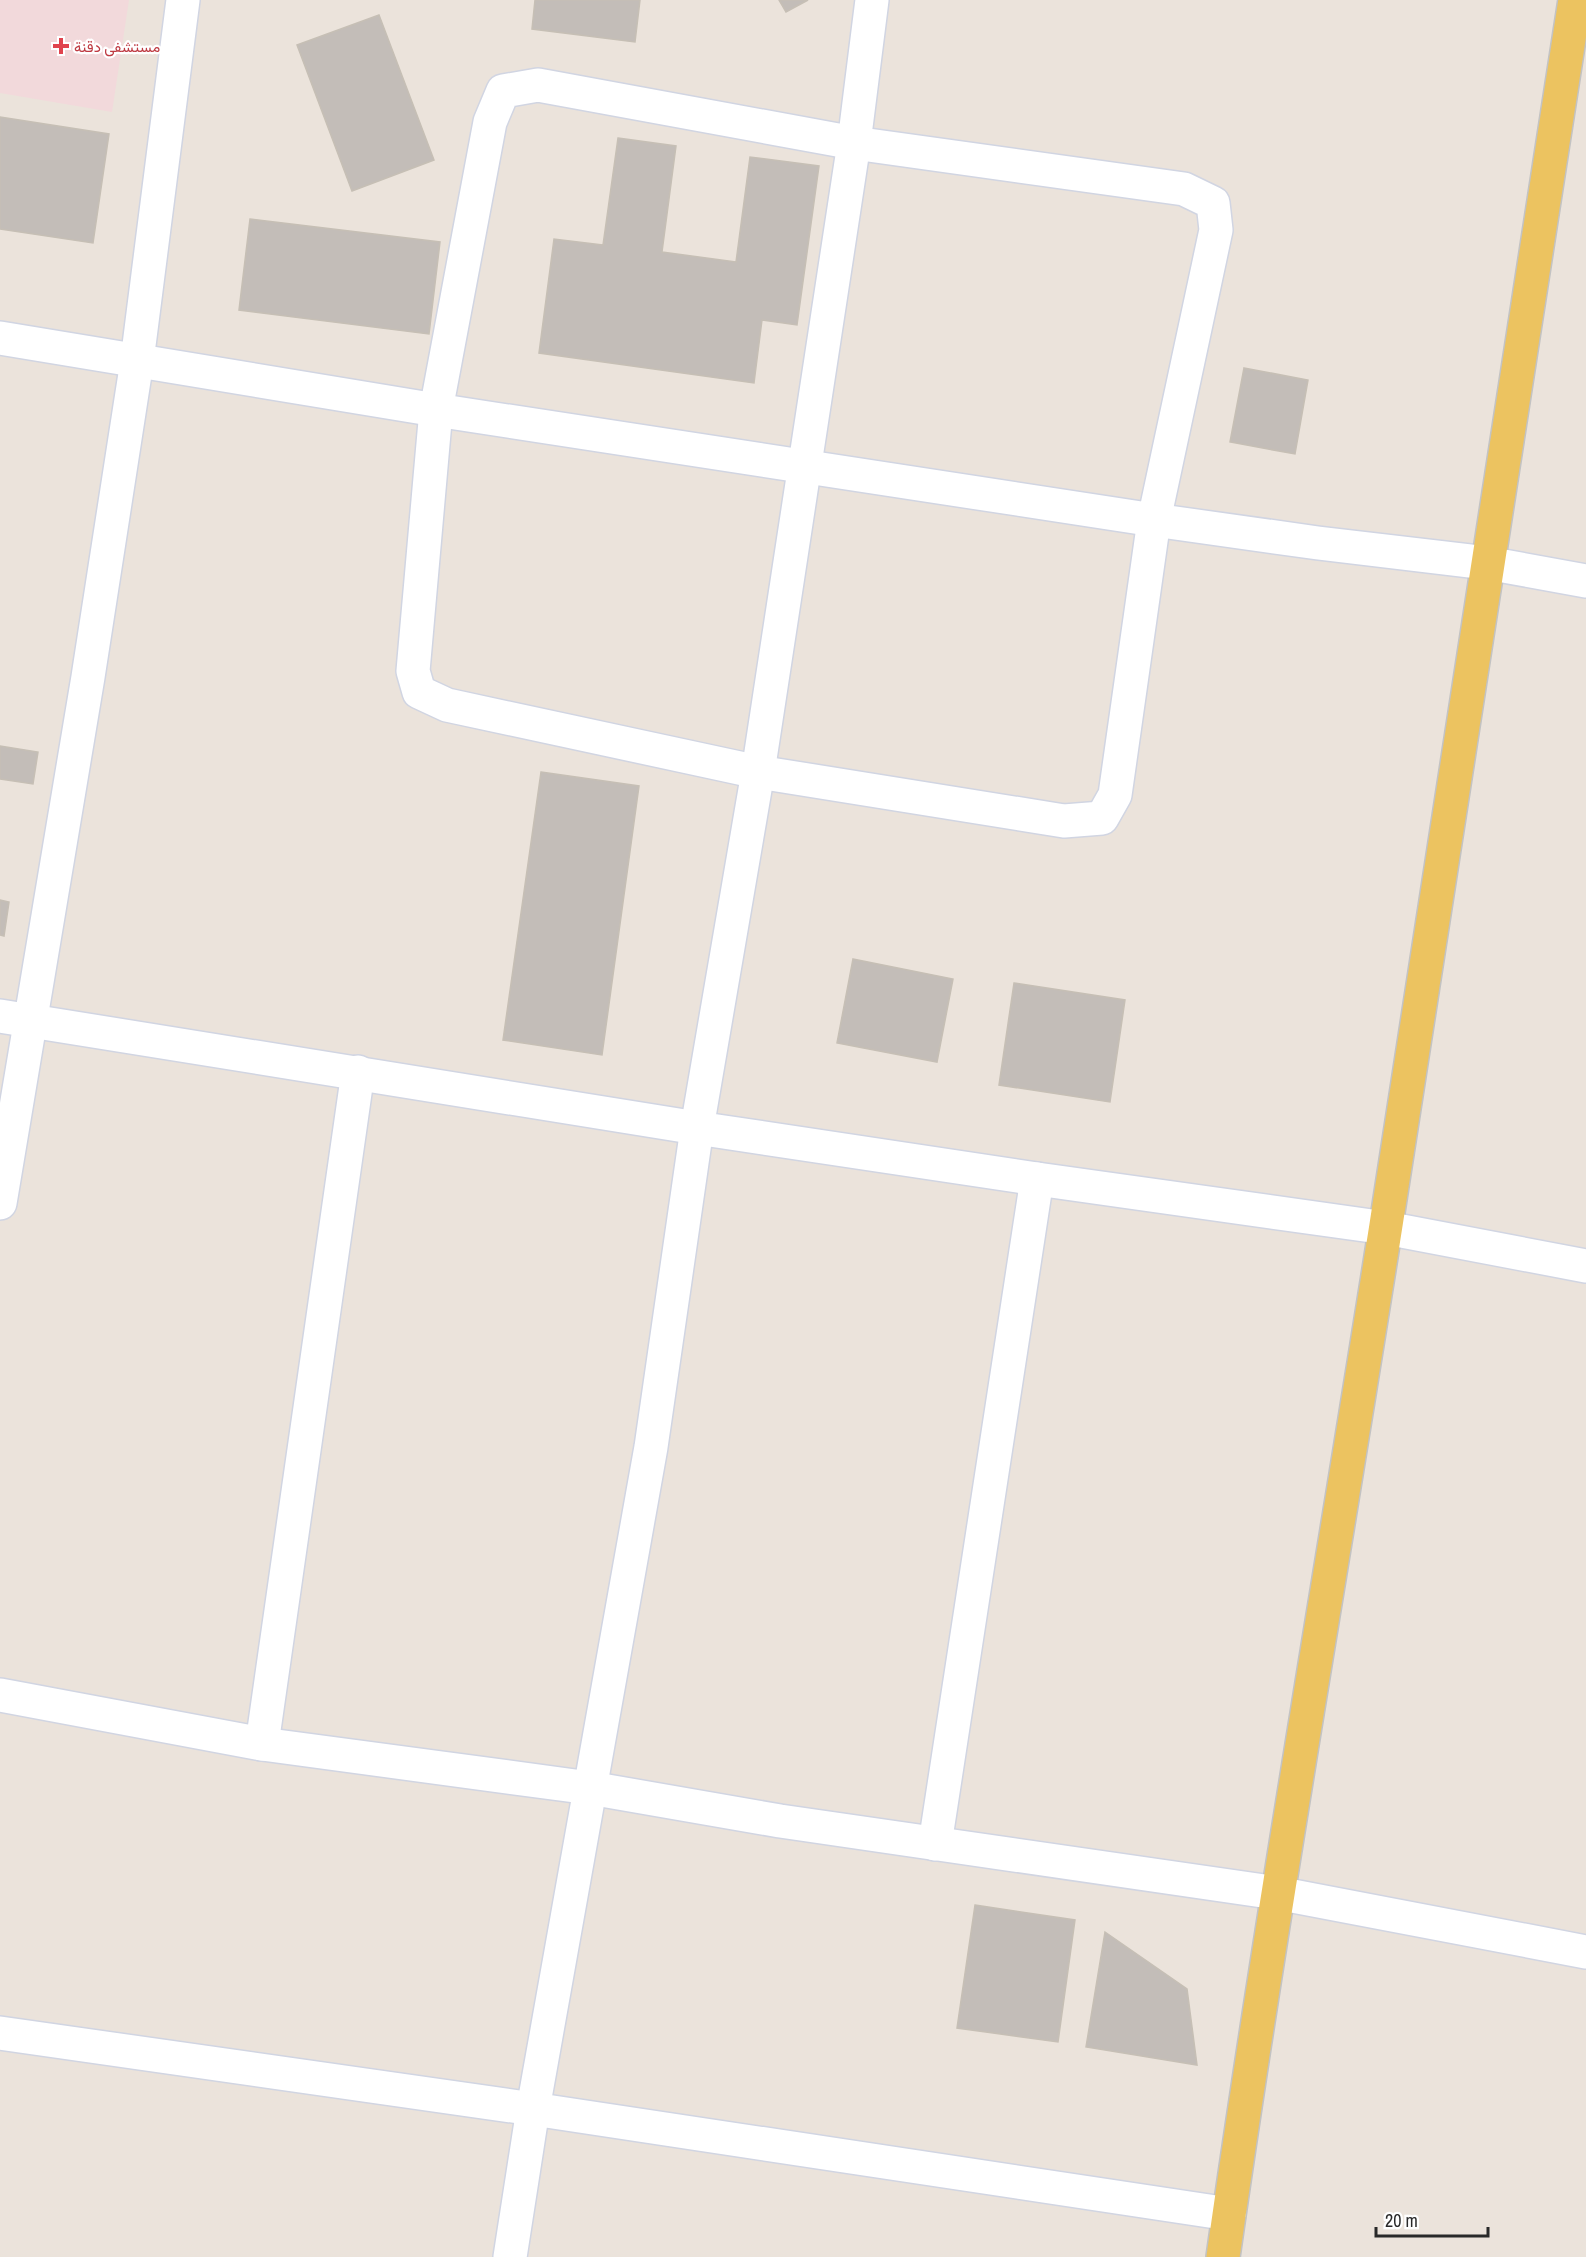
<svg xmlns="http://www.w3.org/2000/svg" width="1586" height="2257" viewBox="0 0 1586 2257" font-family="'Archivo Narrow',Vazirmatn,sans-serif">
<style>
.medical{fill:#f2d9db}
.building{fill:#c3bdb8;stroke:#c6bfb5;stroke-width:1.5}
.lines{fill:none;stroke-linecap:round;stroke-linejoin:round}
.street-casing{stroke:#d1d5e2;stroke-width:36}
.secondary-casing{stroke:#d1d5e2;stroke-width:36}
.primary-casing{stroke:#c3c3c3;stroke-width:36}
.street{stroke:#fff;stroke-width:33}
.secondary{stroke:#fff;stroke-width:33}
.primary{stroke:#ecc360;stroke-width:33}
.health-dot{fill:#e0444e;stroke:#fff;stroke-width:2}
.labels{text-anchor:middle;dominant-baseline:central;stroke-width:4.5;stroke-linejoin:round;paint-order:stroke}
.health-label{font-size:15px;fill:#be3a42;stroke:#fff;text-anchor:start}
</style>
<rect width="100%" height="100%" fill="#ebe3db"/>
<path class="medical" d="M0,0H129L112,112L0,93Z"/>
<g class="building">
<path d="M535,0H640L635,42L532,29Z"/>
<path d="M779,0H808L786,12Z"/>
<path d="M379,15L434,160L352,191L297,45Z"/>
<path d="M0,117L109,134L93,243L0,229Z"/>
<path d="M618,138L676,146L662,252L736,262L750,157L819,166L797,325L762,320L754,383L539,353L554,239L603,245Z"/>
<path d="M250,219L440,242L429,334L239,310Z"/>
<path d="M1244,368L1308,380L1295,454L1230,442Z"/>
<path d="M0,746L38,752L33,784L0,779Z"/>
<path d="M541,772L639,786L602,1055L503,1040Z"/>
<path d="M0,900L9,902L4,936L0,935Z"/>
<path d="M853,959L953,979L937,1062L837,1043Z"/>
<path d="M1014,983L1125,1000L1110,1102L999,1085Z"/>
<path d="M975,1905L1075,1920L1058,2042L957,2028Z"/>
<path d="M1105,1932L1187,1989L1197,2065L1086,2047Z"/>
</g>
<g class="lines">
<g class="street-casing">
<g id="street">
<path d="M538,85L854,143L1184,189L1213,203L1216,230L1154,520L1115,795L1102,818L1064,821L758,772L447,705L419,692L413,671L436,410L490,122L503,91Z"/>
<path d="M0,1016L697,1128L1037,1179L1386,1228L1586,1266"/>
<path d="M0,1203L88,677L137,361L183,0"/>
<path d="M0,1695L262,1744L590,1788L780,1821L1277,1893L1586,1952"/>
<path d="M262,1744L358,1072"/>
<path d="M935,1844L1037,1179"/>
<path d="M0,2033L533,2109L1229,2214"/>
<path d="M510,2257L533,2109L651,1447L697,1128L758,772L854,143L872,0"/>
</g>
</g>
<g class="secondary-casing">
<path id="secondary" d="M0,338L436,410L1154,520L1318,543L1487,563L1586,581"/>
</g>
<g class="primary-casing">
<path id="primary" d="M1223,2257C1272,1912 1332,1569 1386,1225C1450,817 1509,408 1575,0"/>
</g>
<use href="#street" class="street"/>
<use href="#secondary" class="secondary"/>
<use href="#primary" class="primary"/>
</g>
<path class="health-dot" d="M58 37h6v6h6v6h-6v6h-6v-6h-6v-6h6z"/>
<g class="labels">
<g class="health-label">
<text x="74" y="46">مستشفى دقنة</text>
</g>
</g>
<path d="M1376 2227v9h112v-9" fill="none" stroke="#292929" stroke-width="3"/>
<text x="1385" y="2227" font-size="18" fill="#292929" stroke="#ffffff" stroke-width="4.5" paint-order="stroke">20 m</text>
</svg>
